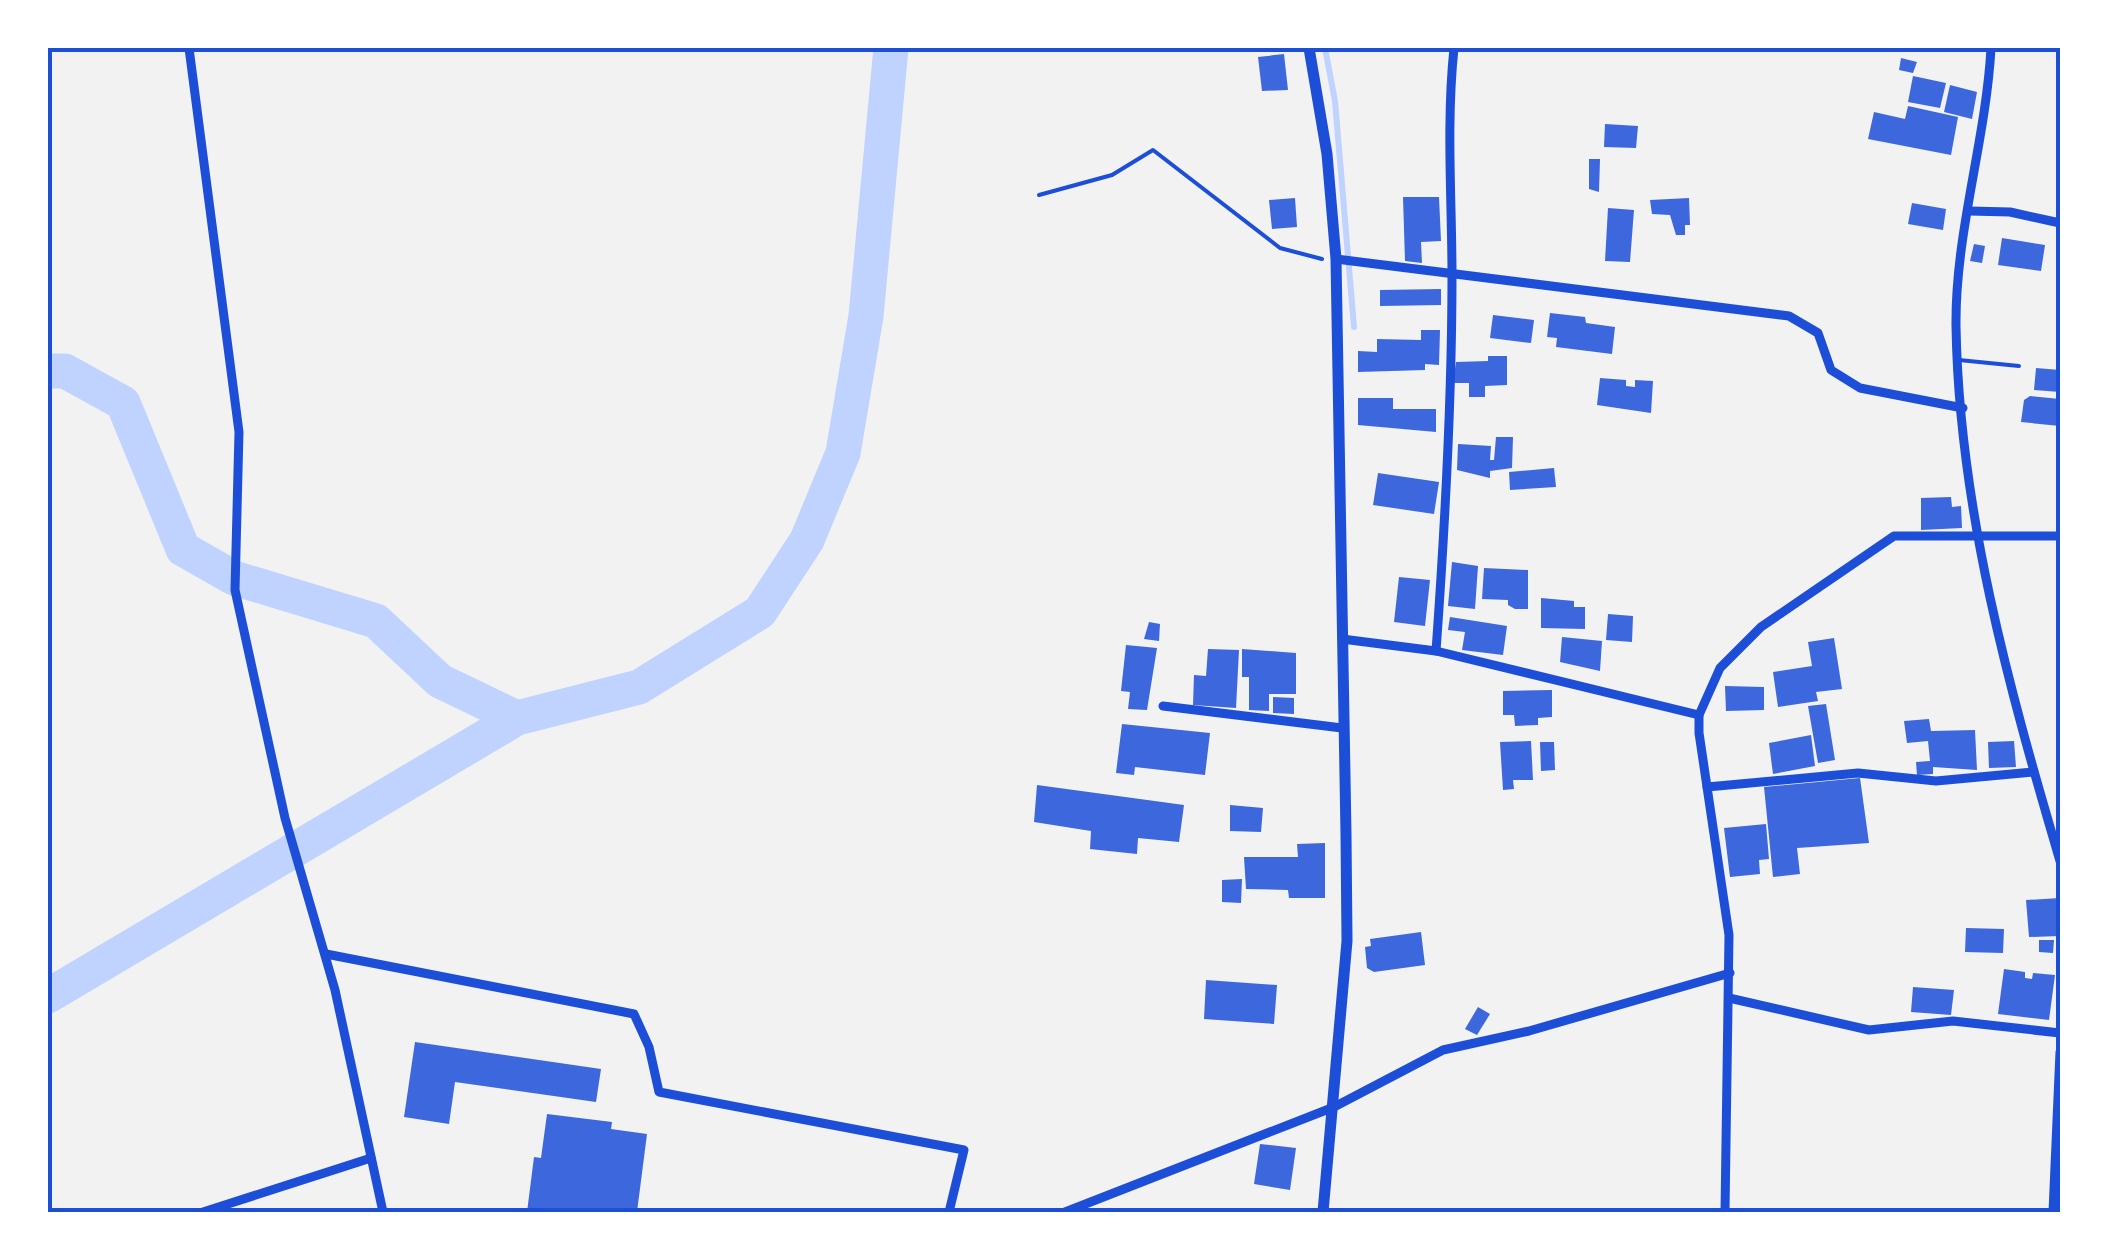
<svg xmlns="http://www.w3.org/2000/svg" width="2108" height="1260" viewBox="0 0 2108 1260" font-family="Arial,sans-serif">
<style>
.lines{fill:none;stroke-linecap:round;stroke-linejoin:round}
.stream{stroke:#bfd3fe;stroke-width:6}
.river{stroke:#bfd3fe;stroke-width:35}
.building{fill:#3d67dc}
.path{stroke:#1d4ed8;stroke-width:4}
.service{stroke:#1d4ed8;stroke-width:4}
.minor{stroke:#1d4ed8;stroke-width:9}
.tertiary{stroke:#1d4ed8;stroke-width:11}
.neatline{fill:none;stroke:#1d4ed8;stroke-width:4}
</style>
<rect width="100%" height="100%" fill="#f2f2f2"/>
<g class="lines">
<path class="stream" d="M1325,48L1335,101L1354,327"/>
<g class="river">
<path d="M48,371H65L123,403L183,549L234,578L376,621L440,681L517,718"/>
<path d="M48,996L517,718L639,687L760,612L807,540L843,453L866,316L891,48"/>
</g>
</g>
<g class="building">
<path d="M1284,54L1288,90L1262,91L1258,57Z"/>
<path d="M1901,58L1917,62L1913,73L1899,70Z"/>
<path d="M1913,76L1946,83L1940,108L1908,102Z"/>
<path d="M1950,85L1977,92L1972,119L1944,112Z"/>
<path d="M1908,106L1958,117L1951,155L1868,139L1874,112L1905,119Z"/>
<path d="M1605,124L1638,126L1636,148L1604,147Z"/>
<path d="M1589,159H1600L1599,192L1589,189Z"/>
<path d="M1403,197H1439L1441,241L1421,242L1422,263L1405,261Z"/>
<path d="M1295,198L1297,227L1272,229L1269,200Z"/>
<path d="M1689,198L1690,225H1685V235H1676L1670,215L1652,214L1650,200Z"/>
<path d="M1912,203L1946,209L1943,230L1908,224Z"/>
<path d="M1608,208L1634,210L1630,262L1605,261Z"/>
<path d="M2002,238L2045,245L2041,271L1998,265Z"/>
<path d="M1974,244L1985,246L1982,263L1970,261Z"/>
<path d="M1441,289V305L1380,306V290Z"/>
<path d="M1550,313L1585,317L1586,323L1615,327L1612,354L1556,347L1557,338L1547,337Z"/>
<path d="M1493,315L1534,320L1531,343L1490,338Z"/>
<path d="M1421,330H1440L1439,365L1425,364V370L1358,372V351L1377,352V339L1421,340Z"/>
<path d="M1488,356H1507V385L1485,386V397H1469V383H1453L1456,362L1488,361Z"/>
<path d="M2036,368L2060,370V392L2034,390Z"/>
<path d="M1600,378L1626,380V386L1635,387V380L1653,381L1651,413L1597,405Z"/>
<path d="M2030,396L2060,399V426L2021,422L2024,400Z"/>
<path d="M1358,398H1393V409H1436V432L1358,425Z"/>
<path d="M1496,437H1513L1512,468L1490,471V478L1457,470L1458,444L1491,446L1490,460H1494Z"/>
<path d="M1554,468L1556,487L1510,490L1509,472Z"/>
<path d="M1378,473L1439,482L1434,514L1373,505Z"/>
<path d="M1951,497L1952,507L1961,506L1962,528L1921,530V498Z"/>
<path d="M1452,562L1478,566L1475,609L1448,606Z"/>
<path d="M1484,568L1528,570V609H1515L1508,605V600L1482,599Z"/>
<path d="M1399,577L1430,580L1425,626L1394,622Z"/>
<path d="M1541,598L1574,601V607H1585V629L1541,628Z"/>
<path d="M1608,614L1633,616L1632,642L1606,640Z"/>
<path d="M1450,617L1507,626L1503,655L1462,650L1465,632L1448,630Z"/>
<path d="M1149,622L1160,624L1159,641L1144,639Z"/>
<path d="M1562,637L1602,641L1600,671L1560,662Z"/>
<path d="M1834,638L1842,689L1816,692L1818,701L1778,707L1773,672L1812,666L1808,642Z"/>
<path d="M1126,645L1157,648L1147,710L1128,709L1130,692L1121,691Z"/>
<path d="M1208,649L1239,650L1236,708L1193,705L1194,675L1206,676Z"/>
<path d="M1242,649L1296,653V694H1269V711L1249,710V677H1242Z"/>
<path d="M1725,686L1764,687V710L1726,711Z"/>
<path d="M1552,690V717L1538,718V725L1515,726L1514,715H1503V691Z"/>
<path d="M1273,697L1294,698V714L1273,713Z"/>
<path d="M1826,704L1835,760L1818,763L1808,706Z"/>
<path d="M1929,719L1931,731L1975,730L1977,770L1933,767V774L1917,775L1916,762L1930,761L1928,741L1907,743L1904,721Z"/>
<path d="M1122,724L1210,733L1205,775L1135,767L1134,775L1116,773Z"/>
<path d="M1811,735L1815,766L1773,774L1769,743Z"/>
<path d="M1531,741L1533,780H1513L1514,789L1503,790L1500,742Z"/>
<path d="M2014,741L2016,767L1989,768L1988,742Z"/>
<path d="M1540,742H1554L1555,770L1541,771Z"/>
<path d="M1860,778L1869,843L1797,848L1800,874L1773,877L1764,787Z"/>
<path d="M1037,785L1184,805L1179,842L1138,838L1137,854L1090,849L1091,831L1034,822Z"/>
<path d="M1230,805L1263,808L1261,832L1230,831Z"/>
<path d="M1766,824L1769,859L1759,860L1760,874L1730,877L1724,828Z"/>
<path d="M1325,843V898H1289L1288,890L1246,889L1244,857H1298L1297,844Z"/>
<path d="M1242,879L1241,903L1222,902V880Z"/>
<path d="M2060,898V936L2029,937L2026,900Z"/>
<path d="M1966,928L2004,929L2003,953L1965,952Z"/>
<path d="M1421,932L1425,965L1374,972L1367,968L1365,947L1371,946L1370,939Z"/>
<path d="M2039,940H2054L2053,953L2039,952Z"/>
<path d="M2004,969L2025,972V978L2032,979L2033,973L2055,975L2049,1020L1998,1014Z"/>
<path d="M1206,980L1277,985L1274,1024L1204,1019Z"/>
<path d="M1913,987L1954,990L1951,1015L1911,1012Z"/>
<path d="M1478,1007L1490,1014L1477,1035L1465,1029Z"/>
<path d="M415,1042L601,1069L596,1102L455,1082L449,1124L404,1117Z"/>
<path d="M547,1114L612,1122L611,1129L647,1134L637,1212H527L534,1157L541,1158Z"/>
<path d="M1260,1144L1296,1148L1290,1190L1254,1184Z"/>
</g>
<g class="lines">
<path class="path" d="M1039,195L1112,175L1153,150L1280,248L1322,259"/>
<path class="service" d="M1959,360L2019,366"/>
<g class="minor">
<path d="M189,48L239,432L235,590L285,818L335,990L383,1212"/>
<path d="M1991,48C1986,140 1955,233 1956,326C1959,509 2009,688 2060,861"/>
<path d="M1969,211L2010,212L2060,223"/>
<path d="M1336,259L1789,316L1818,333L1831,370L1860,388L1963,408"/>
<path d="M1342,639L1436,651L1699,715"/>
<path d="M1436,651C1445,526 1452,402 1452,276C1452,199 1446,125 1454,48"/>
<path d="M1163,706L1342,728"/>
<path d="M1707,787L1858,773L1936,781L2033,772"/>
<path d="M326,954L634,1014L649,1047L659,1092L964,1150L949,1212"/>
<path d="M1729,998L1869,1030L1953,1021L2060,1033"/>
<path d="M203,1212L371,1158"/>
<path d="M1065,1212L1334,1107L1443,1050L1529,1031L1730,973"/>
<path d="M1725,1212L1729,935L1699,733V715L1720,668L1761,627L1894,536H2060"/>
<path d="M2053,1212L2060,1052"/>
</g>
<path class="tertiary" d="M1309,48L1327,154L1336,259L1346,834L1347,941L1323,1212"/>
</g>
<rect width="2108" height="1260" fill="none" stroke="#ffffff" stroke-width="100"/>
<rect x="50" y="50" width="2008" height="1160" class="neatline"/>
</svg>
